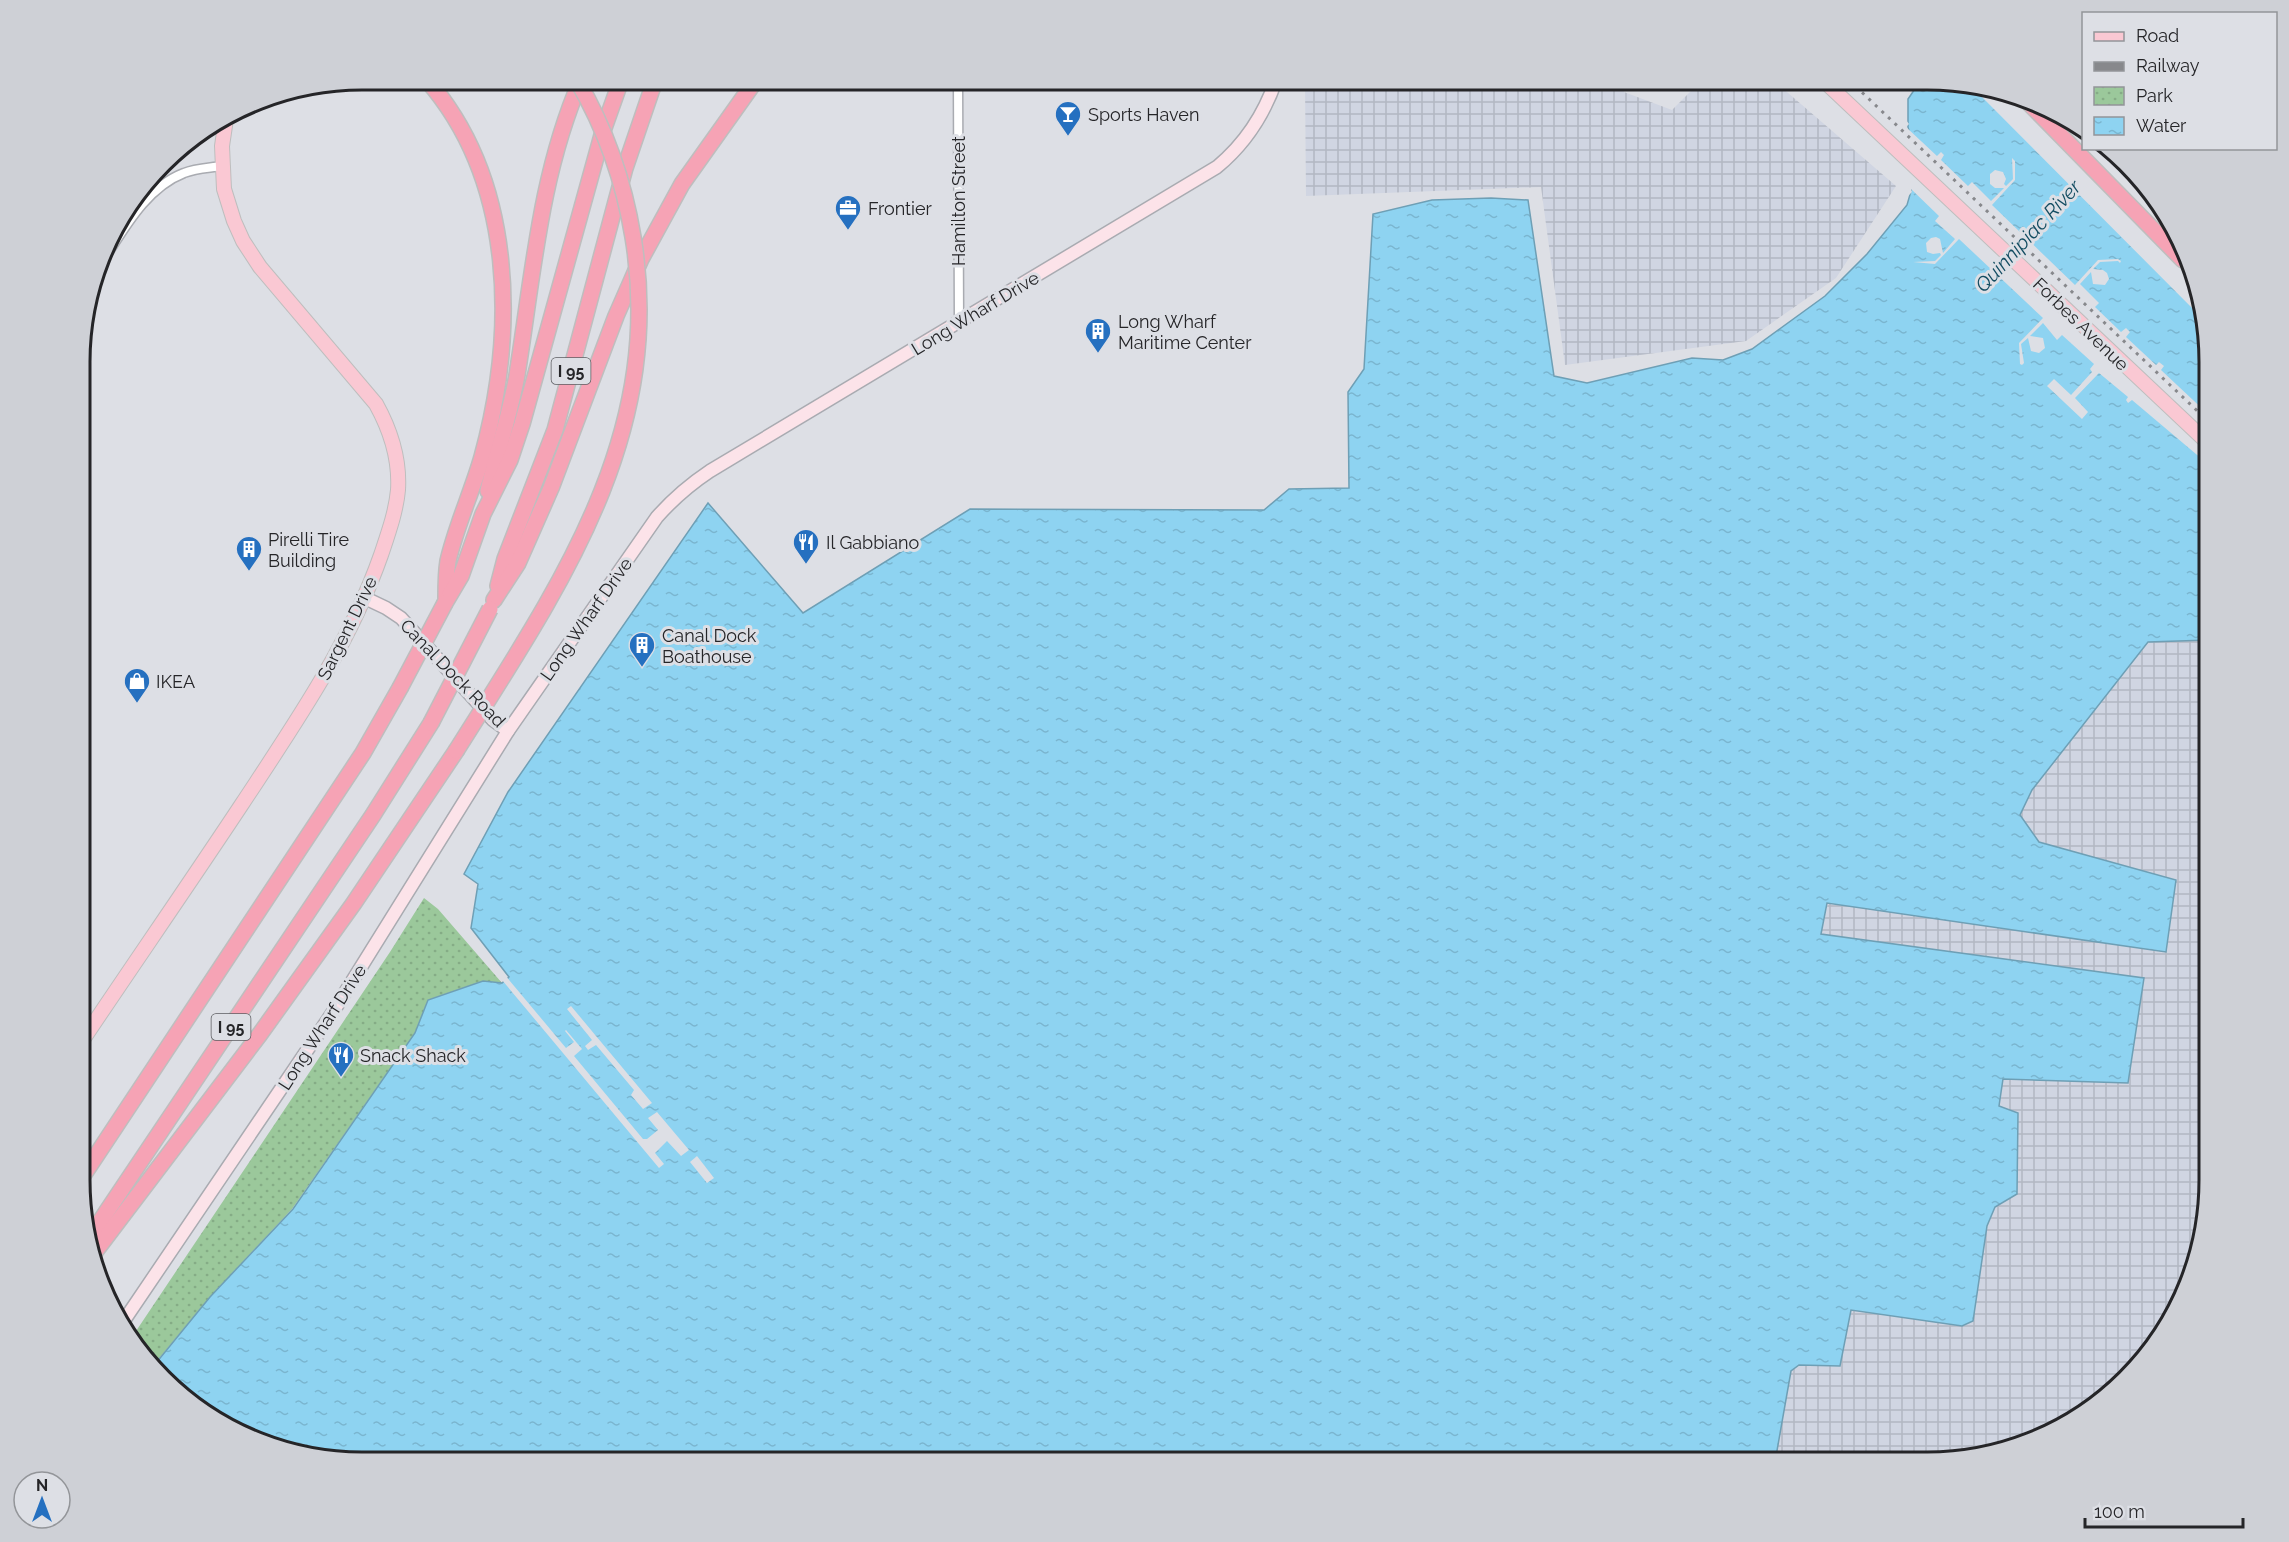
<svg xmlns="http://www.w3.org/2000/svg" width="2289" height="1542" viewBox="0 0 2289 1542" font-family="Raleway,sans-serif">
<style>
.industrial{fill:url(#industrial-grid)}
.park{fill:url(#park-dots)}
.water{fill:url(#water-ripples);stroke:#6e9fb5;stroke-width:1.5}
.pier{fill:#dddfe5}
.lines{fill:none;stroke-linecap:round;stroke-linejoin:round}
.street-casing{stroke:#a9abb1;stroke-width:11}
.secondary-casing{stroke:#a9abb1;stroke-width:15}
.primary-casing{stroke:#bebebe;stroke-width:16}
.highway-casing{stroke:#bebebe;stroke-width:18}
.street{stroke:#fff;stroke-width:8}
.secondary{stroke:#fce3e9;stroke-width:12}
.primary{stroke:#fac8d3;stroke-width:14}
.highway{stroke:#f6a3b5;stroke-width:15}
.rail{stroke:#87888c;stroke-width:3;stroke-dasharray:3 6;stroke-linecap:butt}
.highway-bridge-casing{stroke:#bebebe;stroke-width:18;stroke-linecap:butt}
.highway-bridge{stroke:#f6a3b5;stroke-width:15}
.labels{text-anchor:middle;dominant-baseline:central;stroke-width:6;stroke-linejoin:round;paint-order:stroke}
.shield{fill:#dddfe5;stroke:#5c5d61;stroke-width:1.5}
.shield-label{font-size:16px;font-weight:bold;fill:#252528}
.poi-label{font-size:18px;fill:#252528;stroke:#dddfe5;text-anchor:start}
.street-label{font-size:18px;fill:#252528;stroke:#dddfe5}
.water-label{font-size:20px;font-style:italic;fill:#144d62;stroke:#dddfe5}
.rim{fill:none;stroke:#252528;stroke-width:3}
</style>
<defs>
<pattern id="industrial-grid" width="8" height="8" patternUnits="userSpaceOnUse" patternTransform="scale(1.5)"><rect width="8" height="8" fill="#d0d5e2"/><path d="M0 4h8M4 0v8" fill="none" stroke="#b2b7c2"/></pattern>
<pattern id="park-dots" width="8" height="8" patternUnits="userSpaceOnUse" patternTransform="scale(1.5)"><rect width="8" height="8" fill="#9bc89b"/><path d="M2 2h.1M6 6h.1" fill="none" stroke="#85ac86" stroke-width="1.8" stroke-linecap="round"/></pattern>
<pattern id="water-ripples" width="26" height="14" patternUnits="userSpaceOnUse" patternTransform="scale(1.5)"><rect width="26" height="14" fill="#8ed3f1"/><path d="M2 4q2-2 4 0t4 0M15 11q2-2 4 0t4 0" fill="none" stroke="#7ab5cf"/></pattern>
</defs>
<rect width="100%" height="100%" fill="#dddfe5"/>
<g class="industrial">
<path d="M1305,80H1620L1624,92L1672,110L1702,80H1773L1896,186L1836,278L1746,341L1565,365L1541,187L1306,196Z"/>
<path d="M2209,640V1198L2195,1270L2162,1337L2068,1425L1945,1462H1775L1791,1371L1798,1365L1840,1366L1851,1310L1962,1326L1973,1321L1987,1226L1995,1207L1999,1106L2003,1079L2128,1083L2144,978L1821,934L1828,903L2176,880L2039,842L2020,815L2032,790L2149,642Z"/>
</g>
<path class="park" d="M424,898L438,909L502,983L483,981L428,1000L415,1033L292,1209L210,1297L156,1362L132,1337L390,952Z"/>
<path class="water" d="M1921,80L2017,94L2083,127L2084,148L2104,149L2172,221L2209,344V640L2148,642L2032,790L2020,815L2039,842L2176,880L2166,952L1827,903L1821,934L2144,978L2128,1083L2003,1079L1999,1106L2018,1113L2017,1194L1995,1207L1987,1226L1973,1321L1962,1326L1851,1310L1840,1366L1799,1365L1791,1371L1775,1462H362L272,1448L205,1415L156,1363L210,1297L293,1209L415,1033L428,1000L483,981L502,983L509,977L471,928L478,884L464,874L508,792L708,503L803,613L970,509L1264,510L1289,489L1349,488L1348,392L1364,369L1373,214L1432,200L1491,198L1528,200L1554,376L1587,383L1692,358L1723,360L1752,349L1825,296L1867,254L1907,205L1918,167L1908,127V99Z"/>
<g class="pier">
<path d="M1972,87L2017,94L2072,121L2083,134L2084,148L2098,149L2174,228L2201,317Z"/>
<path d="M1906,120L1909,124L1906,127L1937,156L1941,152L1944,155L1941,160L1968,186L1972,182L1991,201L2004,188H1995L1990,184V174L1995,170L2003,172L2006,179L2004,184L2006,186L2013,179L2012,158L2015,161V180L1992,205L2075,285L2098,260L2118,259L2121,261L2120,263L2118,261L2100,262L2093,269L2103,270L2107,273L2109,279L2105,285L2093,284L2091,272L2080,284L2099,303L2095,307L2121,332L2126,328L2130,332L2126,337L2156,365L2159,362L2164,366L2161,370L2209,415V465L2132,400L2128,403L2126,400L2128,397L2099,373L2075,398L2088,412L2082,419L2047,386L2054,379L2071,395L2092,372L2090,369L2094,364L2062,335L2057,340L2043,323L2030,336L2043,338L2045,348L2039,353L2031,351L2028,338L2021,344L2024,363L2022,365L2020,364L2019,343L2043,318L1959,239L1935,264L1913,262L1935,261L1941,255L1940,253L1933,254L1927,252L1926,243L1931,238L1936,237L1940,239L1943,253L1955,239L1935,221L1939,216L1911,189L1912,192L1908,196L1907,194L1915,167L1905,128Z"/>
<path d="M494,962L566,1048L574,1042L565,1031L566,1030L582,1049L574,1056L643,1139H647L658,1130L648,1118L657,1112L689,1150L681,1156L667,1141L655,1153L664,1164L659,1168L502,980L505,976Z"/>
<path d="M571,1006L652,1103L643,1109L631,1095L634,1090L596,1045L588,1050L585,1046L592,1040L567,1009Z"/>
<path d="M697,1156L714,1178L707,1183L690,1162Z"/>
</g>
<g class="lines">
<g class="street-casing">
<g id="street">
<path d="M958,80L959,323"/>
<path d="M101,264C123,231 145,188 184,173C196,168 209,168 221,166"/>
</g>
</g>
<g class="secondary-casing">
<g id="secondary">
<path d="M365,598L386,608L401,618L493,720L508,731"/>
<path d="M121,1325L333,1012L508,731L657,517C673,499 689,485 710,471L1217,167C1246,143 1264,115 1276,80"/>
</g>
</g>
<g class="primary-casing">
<g id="primary">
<path d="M1823,80L2209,444"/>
<path d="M82,1041C135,962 189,884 242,804C294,725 349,646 381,555C388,534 396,512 398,490C400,458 391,431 376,404L260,267L243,241L234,221L224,189L222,146L226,119"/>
</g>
</g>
<g class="highway-casing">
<g id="highway">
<path d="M427,80C516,182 516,333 482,457C472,492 456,526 448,561C446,573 446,586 446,598"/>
<path d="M2024,98L2183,260"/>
<path d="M488,491C497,452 510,415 517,375C533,275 540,174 581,80"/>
<path d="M498,586L505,559L555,430L625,168L655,80"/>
<path d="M494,600L518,563L551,488L616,316L641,259L682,184L756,80"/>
<path d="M445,603L461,576L483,514L510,460L522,424L604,128L621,80"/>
<path d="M82,1177L363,753L400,688"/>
<path d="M89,1238L373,815L431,723"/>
<path d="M94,1253L260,1034L354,903L456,751"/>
</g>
</g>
<use href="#street" class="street"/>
<use href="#secondary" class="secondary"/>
<use href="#primary" class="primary"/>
<use href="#highway" class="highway"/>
<path class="rail" d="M1849,80L2209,422"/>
<g class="highway-bridge-casing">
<g id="highway-bridge">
<path d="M400,688L445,603"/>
<path d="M431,723L490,609"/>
<path d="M456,751C557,590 666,437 633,237C624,182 605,128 577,80"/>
</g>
</g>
<use href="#highway-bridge" class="highway-bridge"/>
</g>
<defs>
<g id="bar-pin" transform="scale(1.35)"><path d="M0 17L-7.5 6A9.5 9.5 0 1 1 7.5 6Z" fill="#2570c0" stroke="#dddfe5"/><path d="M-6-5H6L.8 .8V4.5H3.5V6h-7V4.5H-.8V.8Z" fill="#fff"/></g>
<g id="office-pin" transform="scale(1.35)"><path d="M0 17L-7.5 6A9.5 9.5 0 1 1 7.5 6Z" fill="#2570c0" stroke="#dddfe5"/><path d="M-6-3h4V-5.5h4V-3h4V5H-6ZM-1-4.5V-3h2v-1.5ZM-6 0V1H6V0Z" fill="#fff"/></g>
<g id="building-pin" transform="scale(1.35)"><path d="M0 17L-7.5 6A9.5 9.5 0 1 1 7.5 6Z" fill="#2570c0" stroke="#dddfe5"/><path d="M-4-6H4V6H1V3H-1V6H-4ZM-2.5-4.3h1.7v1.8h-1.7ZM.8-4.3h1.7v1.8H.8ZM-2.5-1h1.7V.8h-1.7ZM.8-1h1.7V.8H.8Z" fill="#fff"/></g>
<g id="restaurant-pin" transform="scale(1.35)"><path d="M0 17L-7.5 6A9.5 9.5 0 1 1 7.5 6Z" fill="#2570c0" stroke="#dddfe5"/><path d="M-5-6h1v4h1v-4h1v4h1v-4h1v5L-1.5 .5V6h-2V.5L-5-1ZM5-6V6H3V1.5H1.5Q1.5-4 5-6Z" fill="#fff"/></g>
<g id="shop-pin" transform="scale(1.35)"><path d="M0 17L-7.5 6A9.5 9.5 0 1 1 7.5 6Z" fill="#2570c0" stroke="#dddfe5"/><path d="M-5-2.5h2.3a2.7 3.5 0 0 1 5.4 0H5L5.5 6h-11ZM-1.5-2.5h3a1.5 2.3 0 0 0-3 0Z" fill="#fff"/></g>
</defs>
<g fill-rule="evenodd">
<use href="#bar-pin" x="1068" y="114"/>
<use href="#office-pin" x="848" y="208"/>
<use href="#building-pin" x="1098" y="331"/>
<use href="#restaurant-pin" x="806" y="542"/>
<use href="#building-pin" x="249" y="549"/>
<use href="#building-pin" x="642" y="645"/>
<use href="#shop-pin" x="137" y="681"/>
<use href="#restaurant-pin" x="341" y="1055"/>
</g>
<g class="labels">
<g class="shield">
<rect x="551.5" y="358" width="39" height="26" rx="4.5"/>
<rect x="211.5" y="1014" width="39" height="26" rx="4.5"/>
</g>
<g class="shield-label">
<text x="571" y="371">I 95</text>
<text x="231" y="1027">I 95</text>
</g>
<g class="poi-label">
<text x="1088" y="114">Sports Haven</text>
<text x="868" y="208">Frontier</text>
<text x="1118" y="321">Long Wharf<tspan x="1118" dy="21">Maritime Center</tspan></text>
<text x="268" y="539">Pirelli Tire<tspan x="268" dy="21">Building</tspan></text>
<text x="826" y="542">Il Gabbiano</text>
<text x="662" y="635">Canal Dock<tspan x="662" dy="21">Boathouse</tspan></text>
<text x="156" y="681">IKEA</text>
<text x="360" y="1055">Snack Shack</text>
</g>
<g class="street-label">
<text transform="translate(958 201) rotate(-90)">Hamilton Street</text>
<text transform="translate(975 313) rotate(-31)">Long Wharf Drive</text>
<text transform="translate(2081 324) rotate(44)">Forbes Avenue</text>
<text transform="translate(586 619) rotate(-55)">Long Wharf Drive</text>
<text transform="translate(347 628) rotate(-64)">Sargent Drive</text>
<text transform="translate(453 673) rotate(46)">Canal Dock Road</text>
<text transform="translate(322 1027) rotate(-57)">Long Wharf Drive</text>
</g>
<g class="water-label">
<text transform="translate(2028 236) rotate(-47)">Quinnipiac River</text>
</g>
</g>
<path d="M0 0H2289V1542H0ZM362 90H1927A272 272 0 0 1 2199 362V1180A272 272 0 0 1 1927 1452H362A272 272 0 0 1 90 1180V362A272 272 0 0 1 362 90Z" fill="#ced0d6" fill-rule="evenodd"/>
<path class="rim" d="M362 90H1927A272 272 0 0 1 2199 362V1180A272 272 0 0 1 1927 1452H362A272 272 0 0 1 90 1180V362A272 272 0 0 1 362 90Z"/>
<rect x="2082" y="12" width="195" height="138" fill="#dddfe5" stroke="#939599" stroke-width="1.5"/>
<rect x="2094" y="32" width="30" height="9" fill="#fac8d3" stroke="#939599" stroke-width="1.5"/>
<text x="2136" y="42" font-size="18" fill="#252528">Road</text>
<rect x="2094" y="62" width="30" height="9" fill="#87888c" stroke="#939599" stroke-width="1.5"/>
<text x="2136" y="72" font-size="18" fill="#252528">Railway</text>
<rect x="2094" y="87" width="30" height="18" fill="url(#park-dots)" stroke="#939599" stroke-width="1.5"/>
<text x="2136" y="102" font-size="18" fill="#252528">Park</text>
<rect x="2094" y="117" width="30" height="18" fill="url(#water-ripples)" stroke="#939599" stroke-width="1.5"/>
<text x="2136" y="132" font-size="18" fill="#252528">Water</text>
<g transform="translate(42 1500)"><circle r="28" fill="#dddfe5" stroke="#939599" stroke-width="1.5"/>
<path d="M0-4.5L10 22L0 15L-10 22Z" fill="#2570c0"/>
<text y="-9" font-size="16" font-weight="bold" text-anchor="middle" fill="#252528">N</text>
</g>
<path d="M2085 1518v9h158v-9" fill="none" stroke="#252528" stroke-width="3"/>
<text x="2094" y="1518" font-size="18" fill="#252528" stroke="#dddfe5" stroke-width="4.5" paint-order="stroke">100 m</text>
</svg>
